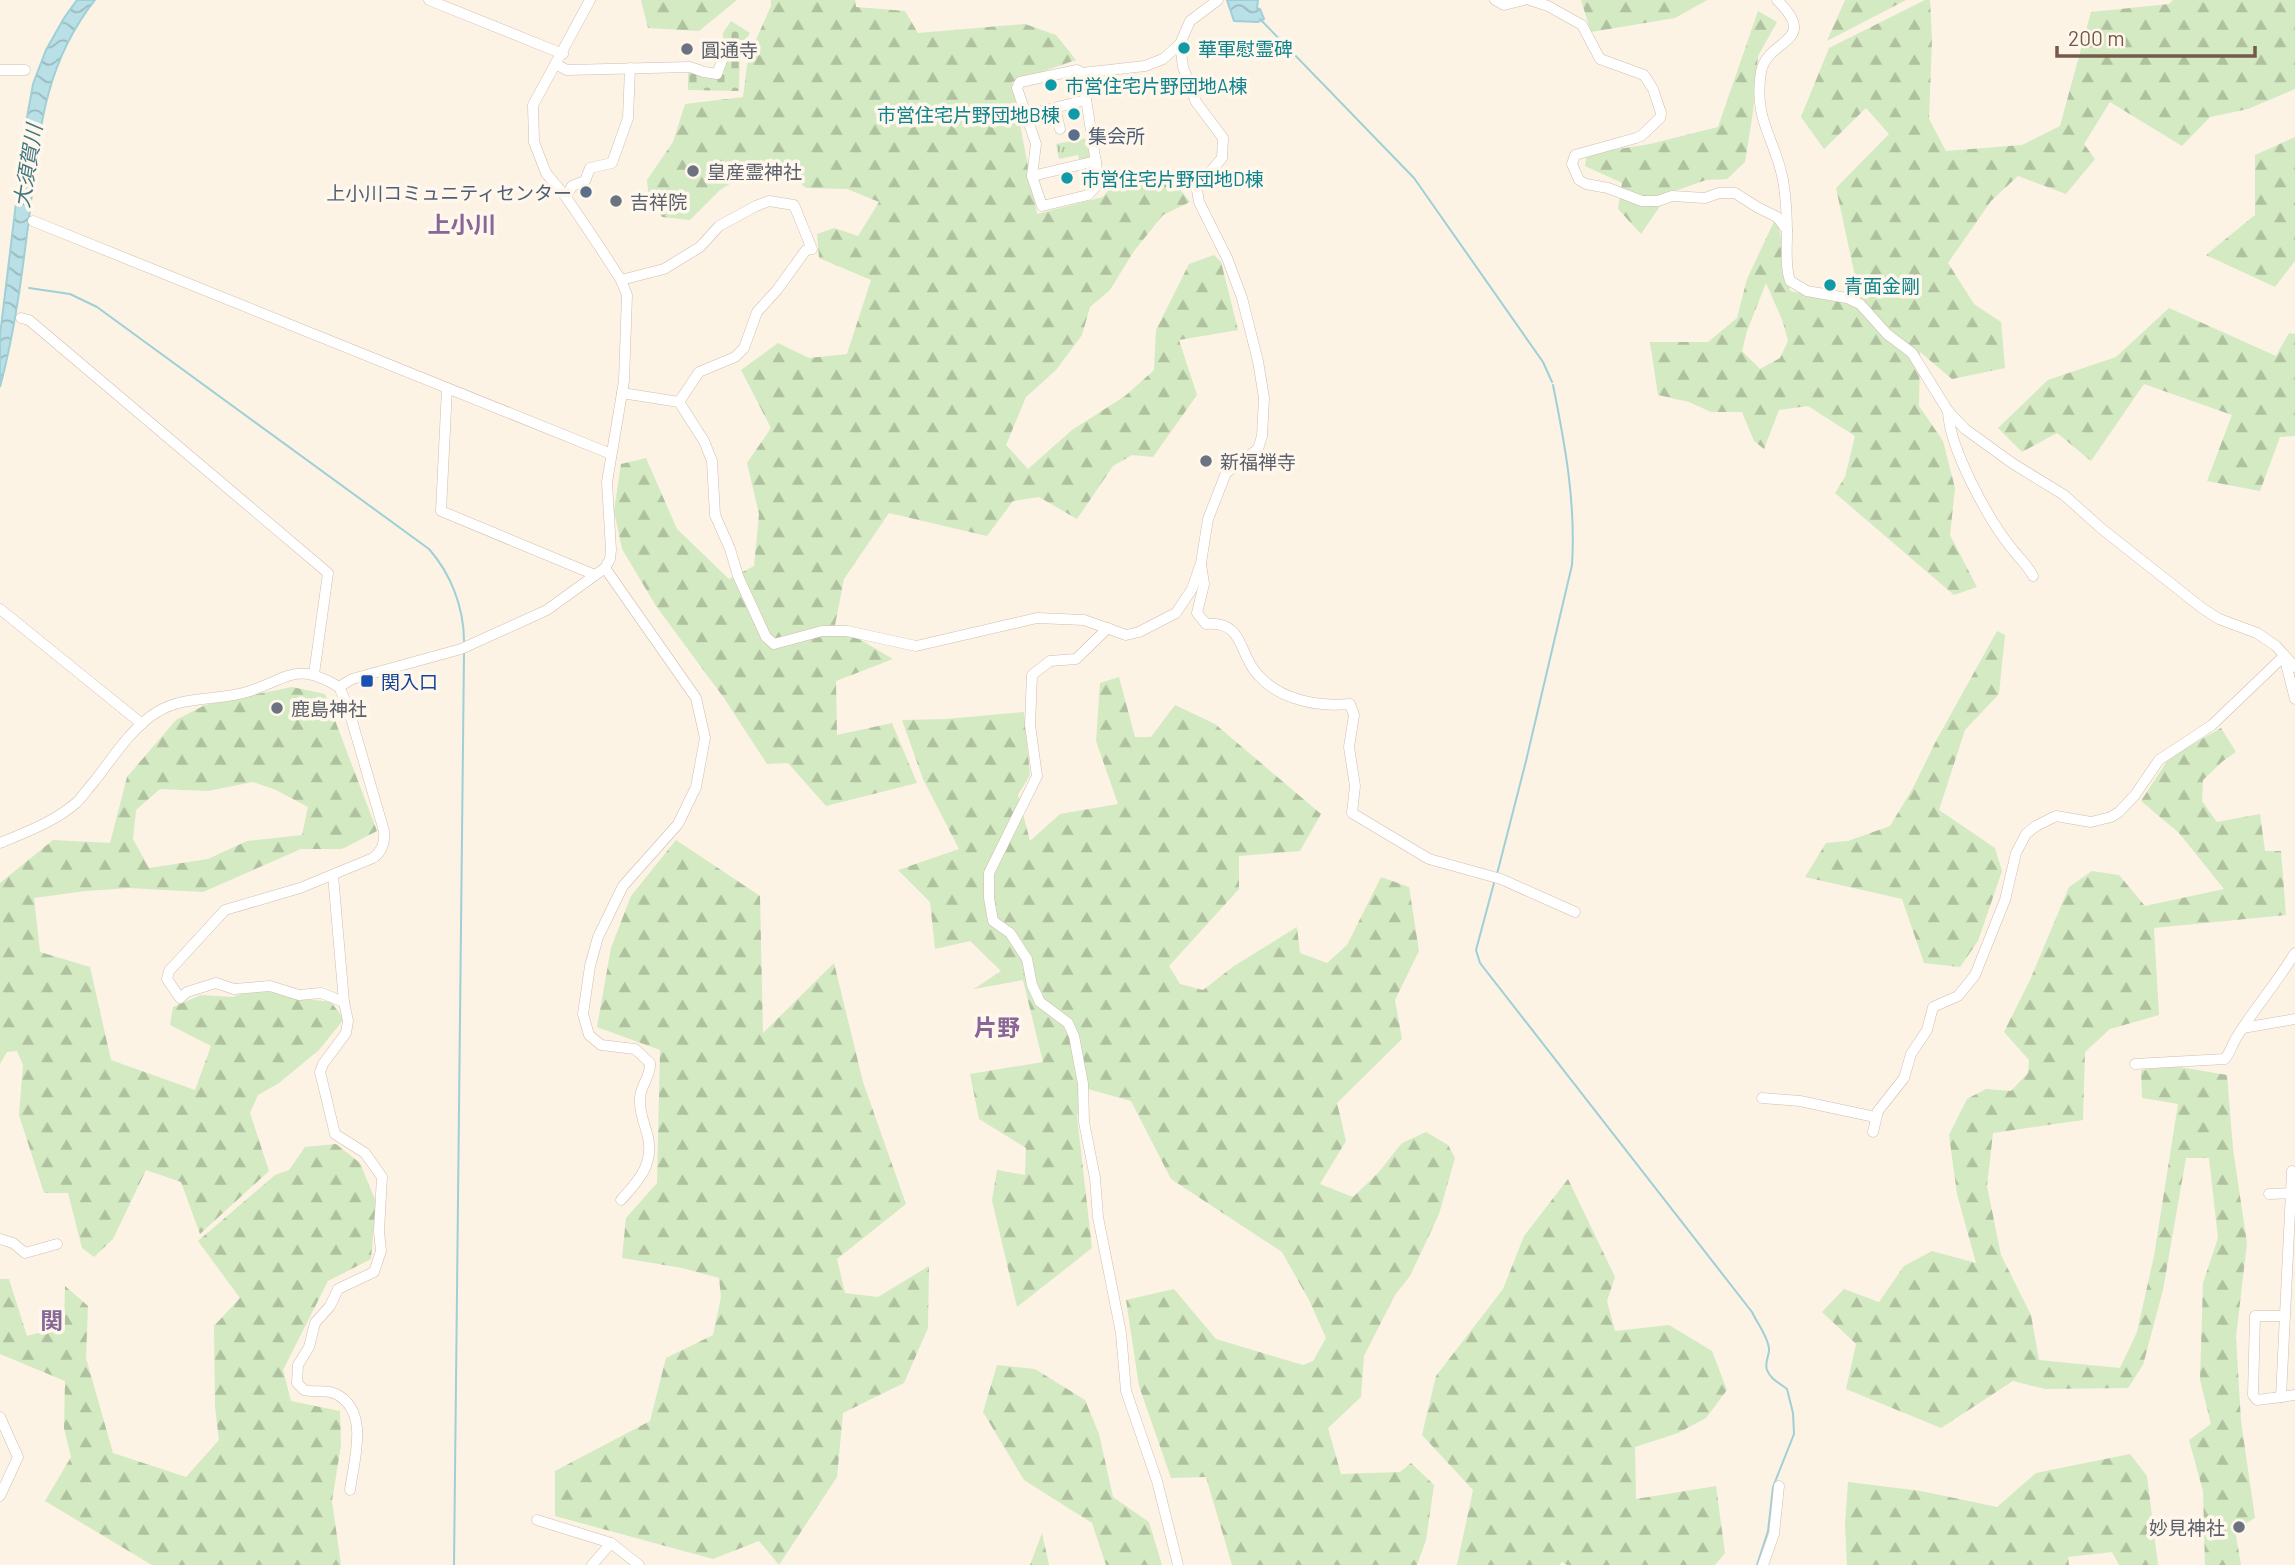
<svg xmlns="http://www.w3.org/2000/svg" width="2295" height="1565" viewBox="0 0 2295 1565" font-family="Barlow,'Noto Sans JP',sans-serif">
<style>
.forest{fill:url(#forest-firs);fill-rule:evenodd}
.cemetery{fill:url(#cemetery-stones)}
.park{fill:url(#park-tufts)}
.water{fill:url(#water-waves);stroke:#9fcfd7;stroke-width:2}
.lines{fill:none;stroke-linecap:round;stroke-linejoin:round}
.stream{stroke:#9fcfd7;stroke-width:2}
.minor-casing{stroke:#d0bdae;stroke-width:11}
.minor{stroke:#fff;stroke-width:10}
.culture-dot{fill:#0f9aa8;stroke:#fff7eb;stroke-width:2.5}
.worship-dot{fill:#6b7280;stroke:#fff7eb;stroke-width:2.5}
.service-dot{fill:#5c6f8a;stroke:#fff7eb;stroke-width:2.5}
.transit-dot{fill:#1a4fb4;stroke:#fff7eb;stroke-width:2.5}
.labels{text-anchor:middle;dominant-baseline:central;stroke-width:7;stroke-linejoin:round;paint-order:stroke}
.culture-label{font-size:19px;fill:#0d838f;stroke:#fff7eb;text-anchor:start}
.worship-label{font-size:19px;fill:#5b616d;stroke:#fff7eb;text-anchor:start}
.service-label{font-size:19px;fill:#4e5e75;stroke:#fff7eb;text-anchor:start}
.transit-label{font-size:19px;fill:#164399;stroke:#fff7eb;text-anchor:start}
.water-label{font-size:21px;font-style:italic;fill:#417781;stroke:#fff7eb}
.quarter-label{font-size:23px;font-weight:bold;fill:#876698;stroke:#fff7eb}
</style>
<defs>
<pattern id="forest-firs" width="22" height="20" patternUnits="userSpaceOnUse" patternTransform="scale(1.75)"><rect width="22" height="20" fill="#d3eac3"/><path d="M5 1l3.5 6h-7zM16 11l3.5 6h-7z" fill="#b0c1a0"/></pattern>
<pattern id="cemetery-stones" width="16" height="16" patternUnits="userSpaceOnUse" patternTransform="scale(1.75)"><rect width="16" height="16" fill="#d3eac3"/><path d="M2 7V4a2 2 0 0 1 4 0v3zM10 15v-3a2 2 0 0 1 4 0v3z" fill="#b0c1a0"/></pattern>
<pattern id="park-tufts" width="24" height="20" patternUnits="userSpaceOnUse" patternTransform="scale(1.75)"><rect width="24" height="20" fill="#d3eac3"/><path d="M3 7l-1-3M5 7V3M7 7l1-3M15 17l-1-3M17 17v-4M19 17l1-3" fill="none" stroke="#b0c1a0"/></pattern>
<pattern id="water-waves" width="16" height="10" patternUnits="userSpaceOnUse" patternTransform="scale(1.75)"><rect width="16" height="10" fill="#b9e0e6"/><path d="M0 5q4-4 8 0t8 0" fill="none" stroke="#9bb9bc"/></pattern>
</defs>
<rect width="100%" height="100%" fill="#fcf3e5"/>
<g class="forest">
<path d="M641,0H737L699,31L648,28Z"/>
<path d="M771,0H855L856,7L905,11L918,33L1025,24L1056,35L1076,60L1012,82L1037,214L1103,197L1115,182L1116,169L1166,172L1190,202L1163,215L1134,251L1110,290L1090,307L1082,335L1056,370L1026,397L1006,445L1028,469L1072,430L1125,396L1154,370L1156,330L1189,264L1214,255L1221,262L1238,330L1179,340L1197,395L1153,457L1132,455L1113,466L1077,519L1039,497L1013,501L987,536L889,513L844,579L835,625L893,659L836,681L837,735L892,723L917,783L826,806L788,763L767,764L724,698L656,606L622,549L614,511L621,464L646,458L677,529L729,579L754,566L759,514L747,463L771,428L741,370L778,343L809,358L847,354L871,280L819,258L817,234L834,228L858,236L879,202L847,189L806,188L771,158L720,190L690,220L662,217L649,200L647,180L673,142L685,104L743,97L748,58L771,6Z"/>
<path d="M1581,0H1707L1675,18L1591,32Z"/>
<path d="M1845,0H1906L1827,41Z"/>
<path d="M1925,0H1930L1932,40L1929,119L1946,151L2022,145L2060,126L2091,12L2169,4L2173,0H2295V89L2248,109L2210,117L2182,146L2110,102L2084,144L2095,159L2066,194L2018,176L1991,201L1948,263L1974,304L2001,322L2005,368L1952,379L1920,352L1919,406L1943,441L1955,488L1950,535L1977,587L1954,595L1835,493L1845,477L1855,436L1808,406L1779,410L1764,449L1754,441L1742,412H1711L1689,402L1658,395L1650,342H1708L1737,318L1747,279L1777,215L1790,291L1861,304L1836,188L1889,134L1866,108L1824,149L1801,117L1829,48ZM1766,283L1783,322L1788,341L1780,358L1760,369L1742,351L1747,331Z"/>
<path d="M1758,11L1777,22L1758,56L1753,112L1745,162L1727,179L1706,180L1669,193L1641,234L1618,209L1622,183L1585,166L1587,154L1650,144L1718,127Z"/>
<path d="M2295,137V261L2275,287L2206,255L2255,215V155Z"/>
<path d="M2169,308L2276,356L2289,333L2295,334V436L2280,437L2260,491L2207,481L2232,415L2144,384L2091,461L2057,433L2022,452L1998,428L2048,380L2116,357Z"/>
<path d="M1997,631L2005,635L1999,694L1965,730L1939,810L1995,848L2002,871L1978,941L1960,967L1924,963L1902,899L1805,877L1826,843L1848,841L1890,826L1913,788L1936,741Z"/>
<path d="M1119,677L1135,737H1151L1175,705L1215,724L1321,814L1300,851L1239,856V889L1169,966L1180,984L1203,990L1234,966L1297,927L1300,953L1327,963L1347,945L1381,877L1409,887L1419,951L1395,1000L1402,1039L1337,1103L1346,1141L1320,1184L1353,1197L1378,1173L1402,1143L1426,1132L1448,1145L1455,1158L1439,1214L1410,1276L1395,1295L1364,1356L1361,1397L1328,1428L1341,1474L1400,1472L1411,1463L1434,1485L1426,1540L1417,1565H1232L1206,1477L1171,1478L1139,1386L1126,1300L1174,1289L1216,1339L1303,1365L1313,1361L1326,1338L1309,1300L1282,1252L1171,1179L1131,1101L1088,1089L1077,1116L1092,1248L1017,1307L992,1200L997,1170L1025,1175L1026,1148L979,1119L970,1074L1043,1062L1023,980L974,989L1001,971L970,941L935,949L930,902L898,870L959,849L923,779L902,720L946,719L1024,712L1030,775L1018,795L1030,841L1060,814L1118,804L1096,741L1100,683Z"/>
<path d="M292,687L325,694L377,831L342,849H301L203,892L129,888L86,891L34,898L40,952L90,967L111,1060L195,1090L211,1046L170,1025L173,1007L201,995L233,997L254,989L279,991L298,998L331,1002L344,1019L319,1050L279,1083L258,1095L250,1113L269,1171L200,1234L181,1182L146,1170L113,1239L94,1257L82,1248L68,1193H44L19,1115L23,1065L17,1051L7,1052L0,1064V883L53,840L110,843L127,777L176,720L205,705ZM253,782L276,790L308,807L302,835L247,841L208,859L149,868L133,839L136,810L160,789L208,791Z"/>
<path d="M2221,728L2236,752L2223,761L2203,780L2202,801L2217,822L2260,814L2265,851H2281L2286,915L2154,928L2159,1015L2110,1029L2085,1052L2083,1120L1993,1133L1987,1186L2001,1255L2031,1315L2039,1360L2120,1368L2137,1332L2154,1256L2178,1104L2142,1098L2141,1070L2174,1066L2227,1075L2233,1149L2247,1243L2236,1337L2241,1421L2255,1518L2235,1530L2241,1565H2205L2203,1491L2189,1440L2211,1424L2200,1380L2203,1283L2218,1238L2209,1158H2186L2163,1290L2143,1365L2128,1388L2045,1389L2013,1381L1941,1428L1846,1389L1856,1344L1822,1312L1844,1289L1879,1302L1904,1266L1932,1251L1976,1263L1957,1194L1949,1135L1967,1099L1986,1089L2011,1091L2028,1073L2029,1060L2004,1032L2030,980L2069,887L2092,871L2119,875L2145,906L2224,889L2179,833L2141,801L2169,758Z"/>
<path d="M676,840L760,896L763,1033L834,963L863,1082L906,1204L837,1259L845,1293L878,1297L929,1266L928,1328L904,1383L843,1413L837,1477L779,1565L759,1541L713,1559L555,1516V1471L650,1421L666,1358L713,1335L721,1297L719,1278L682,1268L622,1258L626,1218L657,1183L660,1050L597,1027L611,948L631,896Z"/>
<path d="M336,1144L360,1163L376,1202L371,1259L328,1281L283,1370L291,1401L340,1411L341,1445L332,1501L341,1565H152L45,1501L71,1457L64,1428L65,1381L0,1354V1279H9L27,1336L64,1326L65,1286L88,1306L86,1358L113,1453L186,1477L219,1440L215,1407L214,1326L240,1298L198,1241L275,1175L289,1170L305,1147Z"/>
<path d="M1568,1179L1615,1277L1607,1301L1615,1331L1669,1325L1712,1351L1727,1390L1706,1418L1678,1433L1635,1447L1636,1499L1716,1486L1725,1553L1715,1565H1567L1562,1562L1559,1565H1457L1473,1490L1422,1435L1436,1376L1503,1289L1524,1236Z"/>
<path d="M997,1365L1035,1369L1085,1400L1099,1434L1113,1497L1149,1522L1162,1565H1106L1092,1523L1024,1480L983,1412Z"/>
<path d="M2130,1454L2147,1476L2158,1565H2119L2112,1552L2068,1557L2069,1565H1847L1845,1524L1848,1482L1921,1491L1997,1507L2036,1473Z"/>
<path d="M1042,1533L1049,1565H1030Z"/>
</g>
<path class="cemetery" d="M731,21L750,33L740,49L739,91L688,90V73L724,74L723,33Z"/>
<path class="park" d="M1088,138L1093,159L1080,162L1078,155L1059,159L1056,144Z"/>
<g class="water">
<path d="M77,0H95C42,67 39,137 29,218C22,275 15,331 0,387V335L25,129L33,84L46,50L64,18Z"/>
<path d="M1227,0H1258L1257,8L1260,9L1264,19L1258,22L1234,21Z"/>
</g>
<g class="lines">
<g class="stream">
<path d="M1260,19L1414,178L1543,362L1552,382"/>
<path d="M29,288L70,294L97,307L429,549C451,574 464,608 464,641"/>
<path d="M1497,874L1526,761L1572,565C1576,504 1565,444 1553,385"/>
<path d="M1494,883L1476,950L1480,963L1752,1312C1757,1323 1767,1335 1769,1348C1770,1355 1764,1362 1767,1370C1771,1380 1780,1383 1787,1389L1793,1413L1794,1434L1773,1487L1768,1531L1757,1565"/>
<path d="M454,1565L464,653"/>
</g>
<g class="minor-casing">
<g id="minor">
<path d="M429,0L563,54"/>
<path d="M1495,0L1504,5L1524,0"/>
<path d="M1530,0L1548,6L1582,25L1600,59L1644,75L1653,89L1661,113L1660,118L1641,136L1636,138L1575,155L1572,164L1579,180L1586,184L1608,188L1642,201H1658L1672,196L1705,198L1719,193H1735L1757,207L1777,217L1787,230"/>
<path d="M1777,0C1821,43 1767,38 1761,72C1753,120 1775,138 1783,180C1786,198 1787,216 1787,234C1787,250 1785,266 1790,281L1807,291L1847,298L1860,304L1887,334L1912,353L1948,411L1965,429L2012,463L2064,495L2102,529L2202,608L2219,619L2257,633L2276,646L2295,667"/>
<path d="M557,65L567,70L690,67L704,72L717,74L726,50"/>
<path d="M0,70H25"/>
<path d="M1082,73L1077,70L1020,82L1017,88L1036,144L1032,176L1042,206L1088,195L1099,183L1082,73L1145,66L1163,59L1180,44L1190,21L1218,0"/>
<path d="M1055,108L1060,129"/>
<path d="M1025,115L1086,100"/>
<path d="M1032,176L1096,161"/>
<path d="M566,197L572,186L585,181L590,168L612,163L628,118L630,68"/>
<path d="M33,221L611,454"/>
<path d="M621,280L664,269L700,247L719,226L756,206L769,201L794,205L812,249L806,250L777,290L757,312L744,348L735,357L699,372L679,402"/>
<path d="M21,318L29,320L328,573L314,674"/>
<path d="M447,388L441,511L595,575"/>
<path d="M622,393L679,402L704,441L712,461L715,515L730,549L738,576L766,637L774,644L822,631H847L916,646L1037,618L1084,620L1126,635L1139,632L1176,613L1192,589L1201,563L1208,519L1226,473L1258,449L1262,436L1264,398L1258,361L1242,298L1227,258L1199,202L1197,190L1200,184L1222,158L1223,138L1196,102L1183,67L1180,44"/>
<path d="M1948,411C1949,448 1989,521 2013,550C2020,559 2028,566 2033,576"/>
<path d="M1201,564L1204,584L1197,613L1206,624C1246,621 1237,654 1259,676C1281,700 1318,707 1350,704L1354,715L1349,747L1355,786L1352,813L1429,859L1501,879L1575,912"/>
<path d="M605,568L696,698L705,738L696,787L678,824L623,886L598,937L590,966L583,1014L589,1035L601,1045L635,1049L650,1063C651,1077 640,1085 640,1099C639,1113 645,1124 648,1137C654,1165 638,1181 621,1200"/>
<path d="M0,609L142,724"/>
<path d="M1108,628L1076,659L1050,661L1032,675L1030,725L1037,776L989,873V898L993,921L1010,933L1027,959L1032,985L1040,1002L1068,1023L1074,1036L1083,1084L1084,1122L1095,1178L1098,1217L1121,1333L1126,1391L1157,1481L1178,1565"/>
<path d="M2285,660L2295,699"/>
<path d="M339,687L347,704L384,831C385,842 382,852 373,858L300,888L225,910L169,971L167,979L180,998L187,992L216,983L234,989L270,986L299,995L321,993L344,1002"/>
<path d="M0,843C26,832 54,822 76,803C82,798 87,789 93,783C112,759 131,728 157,712C185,695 220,701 250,691C291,677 296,662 339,687L352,679L461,649L547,610L605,568L610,559L611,550L607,482L624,381L627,295L621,280L599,246L566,197L546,173L534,142L533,105L590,0"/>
<path d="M333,875L344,1002L348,1021L346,1033L323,1064L320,1072L335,1134L365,1153L382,1177L379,1231L381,1251L374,1272L338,1289L330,1306L315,1323L309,1347L298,1365L297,1383L304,1390C314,1393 327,1389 336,1394C370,1411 354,1460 350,1490"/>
<path d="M2243,1028L2295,1019"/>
<path d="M2135,1064L2225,1059C2231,1051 2233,1042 2238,1035C2256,1007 2277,982 2295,953"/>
<path d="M1762,1098L1800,1101L1875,1117"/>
<path d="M1873,1132L1878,1111L1904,1078L1911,1054L1927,1030L1933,1007L1958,996L1975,975L2005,900L2016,853L2026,834L2036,826L2056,816L2091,822L2111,817L2119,812L2135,795L2159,760L2212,725L2284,656"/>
<path d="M2292,1171L2281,1397L2295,1395"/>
<path d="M2269,1194L2295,1193"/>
<path d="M0,1239L13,1243L25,1253L57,1244"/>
<path d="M2281,1397L2257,1400L2253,1395L2255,1316H2284"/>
<path d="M0,1417L18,1457L0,1496"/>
<path d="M537,1520L611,1543L639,1565"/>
<path d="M592,1565L611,1543"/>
<path d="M1763,1565L1774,1534L1779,1486"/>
</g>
</g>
<use href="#minor" class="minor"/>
</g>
<g class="culture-dot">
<circle cx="1184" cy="48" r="7"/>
<circle cx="1051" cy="85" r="7"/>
<circle cx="1074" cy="114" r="7"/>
<circle cx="1067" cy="178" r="7"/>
<circle cx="1830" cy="285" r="7"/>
</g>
<g class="worship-dot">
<circle cx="687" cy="49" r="7"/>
<circle cx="693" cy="171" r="7"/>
<circle cx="616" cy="201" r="7"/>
<circle cx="1206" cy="461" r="7"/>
<circle cx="277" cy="708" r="7"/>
<circle cx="2239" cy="1527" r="7"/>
</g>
<g class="service-dot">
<circle cx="1074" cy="135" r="7"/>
<circle cx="586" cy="192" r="7"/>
</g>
<rect class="transit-dot" x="360" y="674" width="14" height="14" rx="3.5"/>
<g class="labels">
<g class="culture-label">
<text x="1198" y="48">華軍慰霊碑</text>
<text x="1065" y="85">市営住宅片野団地A棟</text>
<text x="1060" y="114" text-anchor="end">市営住宅片野団地B棟</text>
<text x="1081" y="178">市営住宅片野団地D棟</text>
<text x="1844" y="285">青面金剛</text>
</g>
<g class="worship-label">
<text x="701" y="49">圓通寺</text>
<text x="707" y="171">皇産霊神社</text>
<text x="630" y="201">吉祥院</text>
<text x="1220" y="461">新福禅寺</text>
<text x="291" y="708">鹿島神社</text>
<text x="2225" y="1527" text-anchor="end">妙見神社</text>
</g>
<g class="service-label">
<text x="1088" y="135">集会所</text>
<text x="572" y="192" text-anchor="end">上小川コミュニティセンター</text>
</g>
<g class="transit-label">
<text x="381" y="681">関入口</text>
</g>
<g class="water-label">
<text transform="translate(27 166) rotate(-81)">大須賀川</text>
</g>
<g class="quarter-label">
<text x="462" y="224">上小川</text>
<text x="997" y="1027">片野</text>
<text x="52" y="1320">関</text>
</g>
</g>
<path d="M2057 46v10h198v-10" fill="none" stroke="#75594a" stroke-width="3.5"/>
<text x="2068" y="46" font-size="21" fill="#75594a" stroke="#fff7eb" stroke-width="5" paint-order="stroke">200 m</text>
</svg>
